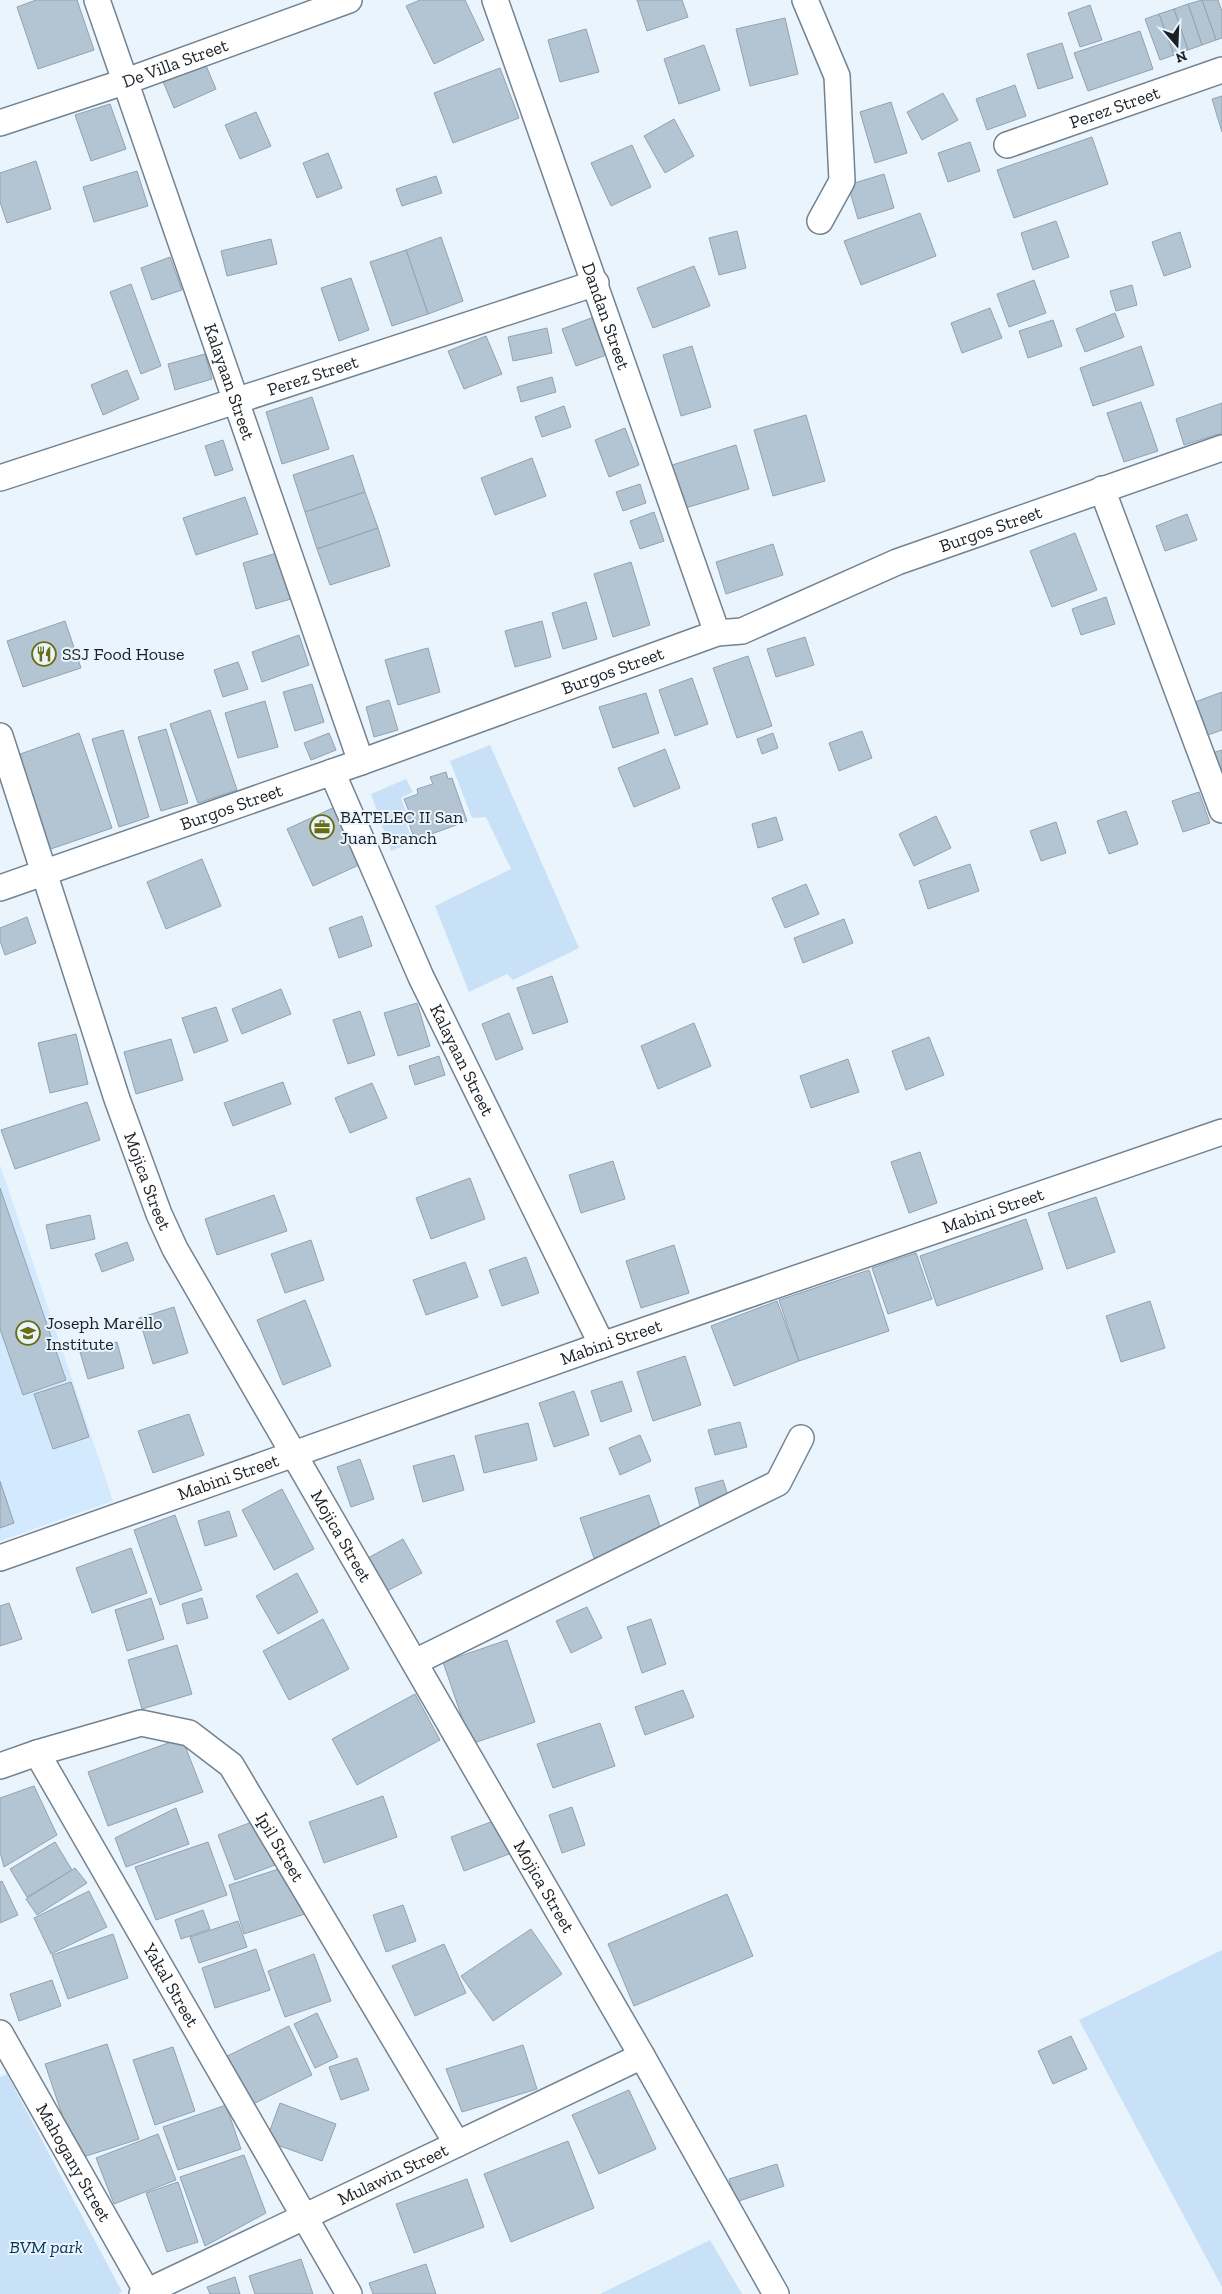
<svg xmlns="http://www.w3.org/2000/svg" width="1222" height="2294" viewBox="0 0 1222 2294" font-family="'Zilla Slab',serif">
<style>
.built{fill:#d2e9fe}
.green{fill:#c8e1f7}
.building{fill:#b3c4d3;stroke:#92a2b0}
.lines{fill:none;stroke-linecap:round;stroke-linejoin:round}
.minor-casing{stroke:#738391;stroke-width:28}
.minor{stroke:#fff;stroke-width:25}
.labels{text-anchor:middle;dominant-baseline:central;stroke-width:4;stroke-linejoin:round;paint-order:stroke}
.street-label{font-size:18px;fill:#1a2025;stroke:#e9f4fd}
.poi-label{font-size:18px;fill:#1a2025;stroke:#e9f4fd;text-anchor:start}
.park-label{font-size:18px;font-style:italic;fill:#063657;stroke:#e9f4fd}
</style>
<rect width="100%" height="100%" fill="#e9f4fd"/>
<path class="built" d="M0,1165L113,1501L0,1541Z"/>
<g class="green">
<path d="M490,745L579,948L513,980L507,974L469,992L435,906L511,869L486,817L472,818L450,761Z"/>
<path d="M406,779L413,792L401,798L406,811L402,812L413,842L391,851L371,794Z"/>
<path d="M1222,1950V2287L1079,2020Z"/>
<path d="M7,2074L122,2292L118,2294H0V2077Z"/>
<path d="M710,2240L742,2294H600Z"/>
</g>
<g class="building">
<path d="M36,0H77L94,50L38,69L17,7Z"/>
<path d="M420,0H465L484,40L434,64L406,6Z"/>
<path d="M637,0H682L688,17L647,31Z"/>
<path d="M1202,0H1218L1222,11V38L1216,40Z"/>
<path d="M1202,0L1216,40L1202,45L1188,4Z"/>
<path d="M1188,4L1202,45L1188,50L1174,9Z"/>
<path d="M1090,5L1102,40L1080,47L1068,13Z"/>
<path d="M1174,9L1188,50L1174,55L1159,14Z"/>
<path d="M1159,14L1174,55L1160,60L1145,19Z"/>
<path d="M785,18L798,74L750,86L736,29Z"/>
<path d="M586,29L599,72L560,82L548,40Z"/>
<path d="M1140,31L1153,69L1088,91L1074,53Z"/>
<path d="M1062,43L1073,78L1038,89L1027,54Z"/>
<path d="M704,45L720,90L679,104L664,59Z"/>
<path d="M204,61L216,89L174,108L162,79Z"/>
<path d="M500,68L519,118L453,143L434,93Z"/>
<path d="M1015,85L1026,116L987,130L976,99Z"/>
<path d="M943,93L958,120L922,140L907,112Z"/>
<path d="M1222,96V132L1212,99Z"/>
<path d="M891,102L907,153L875,163L860,112Z"/>
<path d="M110,104L126,149L91,161L75,115Z"/>
<path d="M256,112L271,146L240,159L225,125Z"/>
<path d="M674,119L694,156L665,173L644,136Z"/>
<path d="M1092,137L1108,184L1014,218L997,170Z"/>
<path d="M970,142L980,171L948,182L938,153Z"/>
<path d="M632,145L651,187L611,206L591,163Z"/>
<path d="M328,153L342,188L317,198L303,163Z"/>
<path d="M36,161L51,209L7,223L0,202V173Z"/>
<path d="M137,171L148,206L94,222L83,187Z"/>
<path d="M884,174L894,208L858,219L848,185Z"/>
<path d="M436,176L442,193L402,206L396,189Z"/>
<path d="M920,213L936,256L861,285L844,241Z"/>
<path d="M1056,221L1069,257L1033,270L1021,233Z"/>
<path d="M737,231L746,268L719,275L709,238Z"/>
<path d="M1180,232L1191,267L1164,276L1152,242Z"/>
<path d="M441,237L463,301L428,314L406,250Z"/>
<path d="M271,239L277,264L227,276L221,251Z"/>
<path d="M406,250L428,314L392,326L370,262Z"/>
<path d="M170,257L182,290L152,300L141,268Z"/>
<path d="M694,266L710,306L653,328L637,288Z"/>
<path d="M351,278L369,330L339,341L321,288Z"/>
<path d="M1034,280L1046,313L1009,327L997,294Z"/>
<path d="M131,284L161,366L141,374L110,292Z"/>
<path d="M1132,285L1137,305L1116,311L1110,291Z"/>
<path d="M990,308L1002,338L962,353L951,323Z"/>
<path d="M1115,313L1124,337L1085,352L1076,329Z"/>
<path d="M594,317L609,354L576,366L562,329Z"/>
<path d="M1053,320L1062,346L1028,358L1019,331Z"/>
<path d="M547,328L552,353L513,361L508,337Z"/>
<path d="M486,336L502,374L464,389L448,351Z"/>
<path d="M692,346L711,407L681,416L663,355Z"/>
<path d="M1141,346L1154,385L1093,406L1080,368Z"/>
<path d="M205,354L212,379L175,390L168,364Z"/>
<path d="M127,370L139,399L103,415L91,385Z"/>
<path d="M552,377L556,392L521,402L517,387Z"/>
<path d="M312,397L329,449L282,464L266,412Z"/>
<path d="M1141,402L1158,451L1124,462L1107,413Z"/>
<path d="M1222,403V433L1184,445L1176,419Z"/>
<path d="M564,406L571,427L542,437L535,417Z"/>
<path d="M806,415L825,481L773,496L754,430Z"/>
<path d="M625,428L639,465L609,477L595,440Z"/>
<path d="M223,440L233,470L215,476L205,446Z"/>
<path d="M736,445L749,489L682,509L669,466Z"/>
<path d="M353,455L365,492L305,512L293,475Z"/>
<path d="M532,458L546,496L495,515L481,478Z"/>
<path d="M640,484L646,503L623,511L616,492Z"/>
<path d="M365,492L378,528L317,549L305,512Z"/>
<path d="M245,497L258,534L196,555L183,518Z"/>
<path d="M654,512L664,541L640,549L630,521Z"/>
<path d="M1187,514L1197,540L1165,551L1156,526Z"/>
<path d="M378,528L390,566L330,585L317,549Z"/>
<path d="M1075,533L1097,590L1052,607L1030,551Z"/>
<path d="M773,544L783,575L726,594L716,562Z"/>
<path d="M277,553L291,599L256,609L243,563Z"/>
<path d="M631,562L650,625L613,637L594,574Z"/>
<path d="M1106,597L1115,624L1081,635L1072,609Z"/>
<path d="M586,602L597,639L563,649L552,613Z"/>
<path d="M65,621L81,668L23,687L7,641Z"/>
<path d="M542,621L551,657L515,667L505,631Z"/>
<path d="M299,635L309,665L262,682L252,652Z"/>
<path d="M805,637L814,665L776,677L767,649Z"/>
<path d="M428,648L440,692L398,705L385,660Z"/>
<path d="M748,656L772,726L737,738L713,668Z"/>
<path d="M238,662L248,689L223,697L214,670Z"/>
<path d="M692,678L708,724L675,736L659,690Z"/>
<path d="M312,684L324,722L295,731L283,692Z"/>
<path d="M1222,692V730L1208,735L1195,702Z"/>
<path d="M646,693L659,733L613,748L599,707Z"/>
<path d="M389,700L398,730L374,737L366,707Z"/>
<path d="M265,701L278,747L238,758L225,713Z"/>
<path d="M210,710L237,790L198,803L170,724Z"/>
<path d="M166,729L188,803L161,811L138,737Z"/>
<path d="M123,730L149,817L119,827L92,739Z"/>
<path d="M862,731L872,758L839,771L829,743Z"/>
<path d="M79,733L112,828L45,851L12,757Z"/>
<path d="M329,733L336,750L311,760L304,743Z"/>
<path d="M773,733L778,748L762,754L757,739Z"/>
<path d="M665,749L680,788L634,807L618,768Z"/>
<path d="M1222,750V783L1212,753Z"/>
<path d="M446,772L448,779L452,778L467,821L415,840L406,815L410,814L404,799L418,794L417,789L433,784L430,777Z"/>
<path d="M1199,792L1210,823L1183,832L1172,801Z"/>
<path d="M335,807L361,864L313,886L287,829Z"/>
<path d="M1126,811L1138,844L1109,854L1097,821Z"/>
<path d="M936,816L951,848L914,866L899,834Z"/>
<path d="M776,817L783,840L758,848L752,824Z"/>
<path d="M1056,822L1066,853L1041,861L1030,831Z"/>
<path d="M202,859L221,906L166,929L147,882Z"/>
<path d="M970,864L979,891L928,909L919,881Z"/>
<path d="M806,884L819,914L785,928L772,898Z"/>
<path d="M362,916L372,946L339,958L329,928Z"/>
<path d="M27,917L36,943L5,955L0,941V928Z"/>
<path d="M844,919L853,943L803,963L794,938Z"/>
<path d="M552,976L568,1022L533,1034L517,988Z"/>
<path d="M281,989L291,1014L242,1034L232,1009Z"/>
<path d="M417,1003L430,1046L398,1056L384,1013Z"/>
<path d="M216,1007L228,1041L194,1053L182,1018Z"/>
<path d="M360,1011L375,1055L348,1064L333,1020Z"/>
<path d="M509,1013L523,1049L496,1060L482,1024Z"/>
<path d="M694,1023L711,1066L658,1089L641,1046Z"/>
<path d="M76,1034L88,1084L50,1093L38,1043Z"/>
<path d="M929,1037L944,1075L906,1090L892,1051Z"/>
<path d="M171,1039L183,1080L136,1094L124,1052Z"/>
<path d="M439,1056L445,1075L415,1085L409,1066Z"/>
<path d="M848,1059L859,1092L811,1108L800,1076Z"/>
<path d="M283,1082L291,1104L233,1126L224,1103Z"/>
<path d="M372,1083L387,1118L350,1133L335,1098Z"/>
<path d="M87,1102L100,1140L15,1169L1,1130Z"/>
<path d="M920,1152L937,1203L909,1213L891,1162Z"/>
<path d="M613,1161L625,1199L581,1213L569,1175Z"/>
<path d="M470,1178L485,1219L431,1239L416,1198Z"/>
<path d="M0,1188L66,1380L23,1395L0,1329Z"/>
<path d="M274,1195L287,1231L217,1255L205,1219Z"/>
<path d="M1096,1197L1115,1252L1067,1269L1048,1213Z"/>
<path d="M90,1215L95,1239L51,1249L46,1225Z"/>
<path d="M1026,1219L1043,1269L937,1306L920,1256Z"/>
<path d="M311,1240L324,1280L285,1293L271,1254Z"/>
<path d="M127,1242L134,1260L102,1272L95,1254Z"/>
<path d="M674,1245L689,1293L641,1308L626,1261Z"/>
<path d="M916,1253L932,1299L888,1314L872,1268Z"/>
<path d="M526,1257L539,1293L502,1306L489,1270Z"/>
<path d="M465,1262L478,1297L426,1315L413,1280Z"/>
<path d="M869,1270L889,1331L799,1361L779,1300Z"/>
<path d="M305,1300L331,1366L283,1385L257,1320Z"/>
<path d="M777,1301L799,1361L734,1386L711,1326Z"/>
<path d="M1150,1301L1165,1348L1121,1362L1106,1316Z"/>
<path d="M174,1307L188,1353L153,1364L139,1318Z"/>
<path d="M117,1342L124,1368L88,1379L80,1352Z"/>
<path d="M685,1356L701,1405L653,1421L637,1372Z"/>
<path d="M622,1381L632,1411L601,1422L591,1391Z"/>
<path d="M71,1382L89,1437L53,1449L34,1394Z"/>
<path d="M574,1391L589,1435L554,1447L539,1403Z"/>
<path d="M189,1414L204,1455L153,1473L138,1431Z"/>
<path d="M740,1422L747,1447L715,1455L708,1430Z"/>
<path d="M528,1423L537,1460L484,1473L475,1436Z"/>
<path d="M640,1435L651,1461L620,1475L609,1448Z"/>
<path d="M454,1455L464,1490L423,1502L413,1466Z"/>
<path d="M360,1459L374,1499L351,1507L337,1467Z"/>
<path d="M723,1480L730,1502L701,1510L695,1488Z"/>
<path d="M0,1481L14,1523L0,1528Z"/>
<path d="M282,1489L314,1549L274,1570L242,1510Z"/>
<path d="M649,1495L663,1535L594,1558L580,1518Z"/>
<path d="M229,1511L237,1536L205,1546L198,1521Z"/>
<path d="M175,1515L202,1590L160,1605L134,1530Z"/>
<path d="M403,1539L422,1573L387,1591L368,1558Z"/>
<path d="M131,1548L147,1593L92,1613L76,1568Z"/>
<path d="M297,1573L318,1612L278,1634L256,1596Z"/>
<path d="M151,1598L164,1639L127,1651L115,1610Z"/>
<path d="M202,1598L208,1618L187,1624L182,1604Z"/>
<path d="M9,1603L22,1639L0,1646V1606Z"/>
<path d="M587,1607L602,1638L571,1653L556,1621Z"/>
<path d="M323,1619L349,1669L289,1700L263,1651Z"/>
<path d="M651,1619L666,1664L642,1673L627,1627Z"/>
<path d="M507,1640L535,1722L471,1744L443,1662Z"/>
<path d="M177,1645L192,1694L142,1709L128,1660Z"/>
<path d="M683,1690L694,1717L645,1735L635,1707Z"/>
<path d="M415,1694L440,1740L357,1785L332,1739Z"/>
<path d="M600,1723L615,1766L553,1788L537,1744Z"/>
<path d="M182,1738L203,1792L108,1826L88,1772Z"/>
<path d="M34,1786L57,1835L4,1867L0,1852V1798Z"/>
<path d="M383,1796L397,1837L324,1863L309,1822Z"/>
<path d="M572,1807L585,1845L562,1853L549,1815Z"/>
<path d="M176,1808L189,1844L126,1867L115,1838Z"/>
<path d="M257,1820L275,1865L235,1880L218,1835Z"/>
<path d="M496,1820L509,1854L464,1871L451,1837Z"/>
<path d="M55,1842L72,1870L27,1897L10,1869Z"/>
<path d="M208,1842L227,1895L156,1920L135,1867Z"/>
<path d="M285,1867L311,1912L244,1934L229,1885Z"/>
<path d="M75,1868L87,1883L37,1915L26,1899Z"/>
<path d="M2,1881L18,1915L0,1923V1882Z"/>
<path d="M89,1891L107,1927L51,1954L34,1918Z"/>
<path d="M727,1894L753,1956L634,2006L608,1944Z"/>
<path d="M403,1905L416,1941L386,1952L373,1915Z"/>
<path d="M203,1910L210,1929L181,1939L175,1920Z"/>
<path d="M238,1921L247,1947L199,1963L190,1937Z"/>
<path d="M531,1929L562,1974L493,2021L461,1976Z"/>
<path d="M113,1934L128,1978L68,1999L52,1955Z"/>
<path d="M444,1944L466,1993L415,2016L392,1966Z"/>
<path d="M256,1949L270,1990L215,2008L202,1968Z"/>
<path d="M314,1954L331,2001L285,2017L268,1971Z"/>
<path d="M52,1980L61,2006L19,2021L10,1994Z"/>
<path d="M317,2013L338,2057L315,2068L294,2024Z"/>
<path d="M289,2026L312,2075L243,2109L219,2060Z"/>
<path d="M1071,2036L1087,2069L1053,2084L1038,2051Z"/>
<path d="M107,2044L139,2139L77,2159L45,2064Z"/>
<path d="M523,2045L537,2089L462,2112L446,2069Z"/>
<path d="M173,2047L195,2111L155,2125L133,2060Z"/>
<path d="M357,2058L369,2090L341,2100L329,2067Z"/>
<path d="M629,2090L656,2149L599,2174L572,2115Z"/>
<path d="M280,2103L336,2124L322,2161L266,2141Z"/>
<path d="M226,2105L241,2149L178,2170L163,2127Z"/>
<path d="M158,2134L176,2180L114,2204L96,2158Z"/>
<path d="M568,2141L594,2208L511,2242L484,2174Z"/>
<path d="M244,2155L266,2213L205,2246L180,2177Z"/>
<path d="M777,2164L784,2186L736,2202L729,2179Z"/>
<path d="M467,2179L484,2227L414,2253L396,2204Z"/>
<path d="M178,2182L198,2242L167,2252L146,2193Z"/>
<path d="M301,2259L313,2294H255L249,2276Z"/>
<path d="M426,2264L436,2294H373L369,2283Z"/>
<path d="M235,2277L240,2294H210L207,2287Z"/>
</g>
<g class="lines">
<g class="minor-casing">
<g id="minor">
<path id="s1" d="M97,0L361,762"/>
<path id="s2" d="M495,0L717,633"/>
<path d="M805,0L837,76L842,181L820,221"/>
<path id="s3" d="M0,123L124,82L349,0"/>
<path id="s4" d="M1007,145L1222,70"/>
<path id="s5" d="M0,478L596,283"/>
<path d="M1102,489L1222,810"/>
<path id="s6" d="M0,736L117,1099L159,1214L175,1249L642,2056L776,2294"/>
<path id="s7" d="M332,772L421,977L602,1345"/>
<path id="s8" d="M0,888L361,762L717,633L742,631L897,562L1222,448"/>
<path id="s9" d="M0,1558L602,1345L1222,1132"/>
<path d="M415,1662L778,1483L801,1438"/>
<path id="s10" d="M37,1753L349,2294"/>
<path id="s11" d="M0,1766L37,1753L141,1723L189,1733L231,1765L457,2144"/>
<path id="s12" d="M0,2033L147,2292"/>
<path id="s13" d="M142,2294L642,2056"/>
</g>
</g>
<use href="#minor" class="minor"/>
</g>
<defs>
<g id="restaurant-ring" transform="scale(1.25)"><circle r="9.5" fill="#e9f4fd" stroke="#696d10" stroke-width="1.5"/><path d="M-5-6h1v4h1v-4h1v4h1v-4h1v5L-1.5 .5V6h-2V.5L-5-1ZM5-6V6H3V1.5H1.5Q1.5-4 5-6Z" fill="#696d10"/></g>
<g id="office-ring" transform="scale(1.25)"><circle r="9.5" fill="#e9f4fd" stroke="#696d10" stroke-width="1.5"/><path d="M-6-3h4V-5.5h4V-3h4V5H-6ZM-1-4.5V-3h2v-1.5ZM-6 0V1H6V0Z" fill="#696d10"/></g>
<g id="school-ring" transform="scale(1.25)"><circle r="9.5" fill="#e9f4fd" stroke="#696d10" stroke-width="1.5"/><path d="M0-5L7-2L0 1L-7-2ZM-4 1L0 2.5L4 1V4Q0 6-4 4Z" fill="#696d10"/></g>
</defs>
<g fill-rule="evenodd">
<use href="#restaurant-ring" x="44" y="654"/>
<use href="#office-ring" x="322" y="827"/>
<use href="#school-ring" x="28" y="1333"/>
</g>
<g class="labels">
<g class="street-label">
<text stroke="none"><textPath href="#s3" startOffset="185">De Villa Street</textPath></text>
<text stroke="none"><textPath href="#s4" startOffset="114">Perez Street</textPath></text>
<text stroke="none"><textPath href="#s2" startOffset="335">Dandan Street</textPath></text>
<text stroke="none"><textPath href="#s5" startOffset="329">Perez Street</textPath></text>
<text stroke="none"><textPath href="#s1" startOffset="404">Kalayaan Street</textPath></text>
<text stroke="none"><textPath href="#s8" startOffset="1055">Burgos Street</textPath></text>
<text stroke="none"><textPath href="#s8" startOffset="650">Burgos Street</textPath></text>
<text stroke="none"><textPath href="#s8" startOffset="245">Burgos Street</textPath></text>
<text stroke="none"><textPath href="#s7" startOffset="316">Kalayaan Street</textPath></text>
<text stroke="none"><textPath href="#s6" startOffset="469">Mojica Street</textPath></text>
<text stroke="none"><textPath href="#s9" startOffset="1052">Mabini Street</textPath></text>
<text stroke="none"><textPath href="#s9" startOffset="648">Mabini Street</textPath></text>
<text stroke="none"><textPath href="#s9" startOffset="242">Mabini Street</textPath></text>
<text stroke="none"><textPath href="#s6" startOffset="874">Mojica Street</textPath></text>
<text stroke="none"><textPath href="#s11" startOffset="345">Ipil Street</textPath></text>
<text stroke="none"><textPath href="#s6" startOffset="1279">Mojica Street</textPath></text>
<text stroke="none"><textPath href="#s10" startOffset="268">Yakal Street</textPath></text>
<text stroke="none"><textPath href="#s12" startOffset="149">Mahogany Street</textPath></text>
<text stroke="none"><textPath href="#s13" startOffset="278">Mulawin Street</textPath></text>
</g>
<g class="poi-label">
<text x="62" y="654">SSJ Food House</text>
<text x="340" y="817">BATELEC II San<tspan x="340" dy="21">Juan Branch</tspan></text>
<text x="46" y="1323">Joseph Marello<tspan x="46" dy="21">Institute</tspan></text>
</g>
<g class="park-label">
<text x="46" y="2247">BVM park</text>
</g>
</g>
<g transform="translate(1177 45) rotate(161)" stroke="#e9f4fd" stroke-width="4" paint-order="stroke">
<path d="M0-4L9 19L0 12L-9 19Z" fill="#1a2025"/>
<text y="-8" font-size="14" font-weight="bold" text-anchor="middle" fill="#1a2025">N</text>
</g>
</svg>
